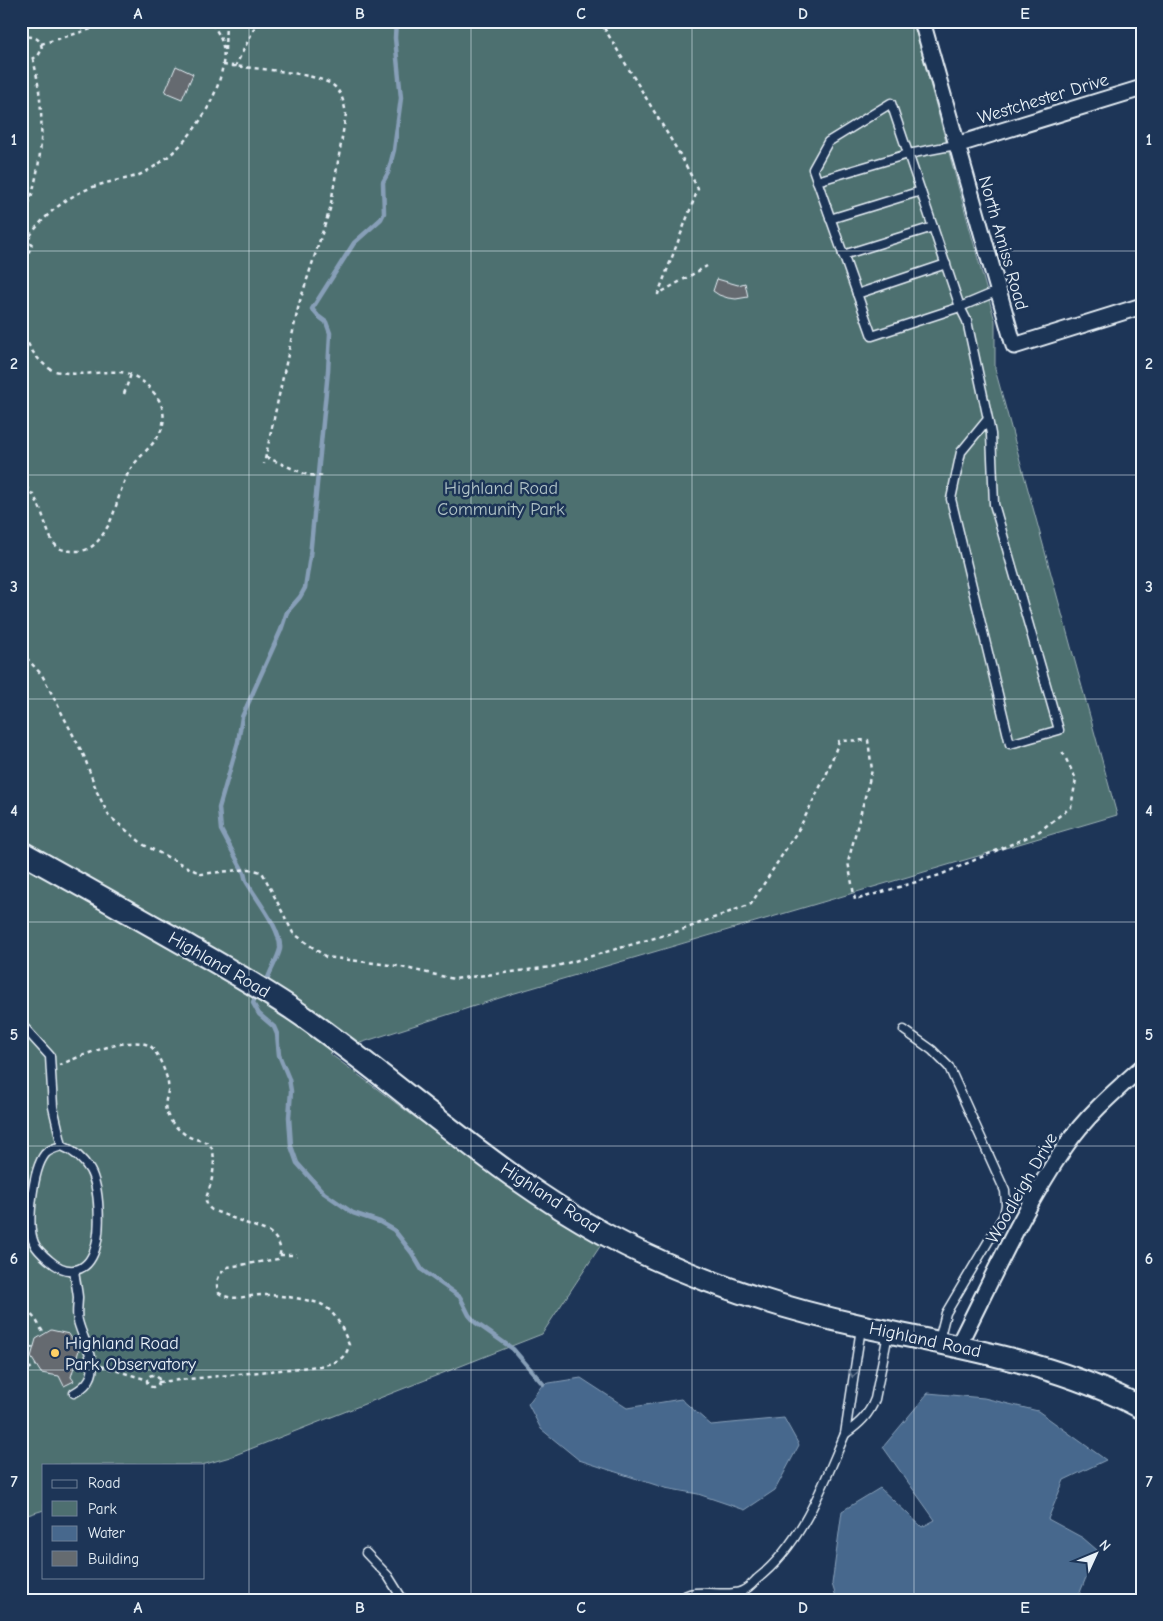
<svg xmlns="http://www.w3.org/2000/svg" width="1163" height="1621" viewBox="0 0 1163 1621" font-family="'Comic Neue',sans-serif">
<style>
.green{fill:#4e6f70;stroke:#9bb0b4}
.water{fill:#47688d;stroke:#879fb8}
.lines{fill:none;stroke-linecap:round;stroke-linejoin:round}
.stream{stroke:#879fb8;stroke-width:4.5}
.building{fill:#656b70;stroke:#e8f1f8}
.lane-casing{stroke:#e8f1f8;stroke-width:11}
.street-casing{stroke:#e8f1f8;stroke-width:19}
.secondary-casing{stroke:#e8f1f8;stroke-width:25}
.path{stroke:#e8f1f8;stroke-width:2.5;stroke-dasharray:4 4;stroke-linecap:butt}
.lane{stroke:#1d3557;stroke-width:8}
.street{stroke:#1d3557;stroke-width:15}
.secondary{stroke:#1d3557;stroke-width:21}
.oneway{stroke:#64778f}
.grid{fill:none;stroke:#e8f1f8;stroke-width:1;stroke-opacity:0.55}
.poi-dot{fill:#ffd166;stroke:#1d3557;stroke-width:2}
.labels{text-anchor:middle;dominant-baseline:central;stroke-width:5;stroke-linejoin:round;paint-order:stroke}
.street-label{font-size:18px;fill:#e8f1f8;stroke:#1d3557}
.park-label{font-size:18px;fill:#b2c4c8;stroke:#1d3557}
.poi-label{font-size:18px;fill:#e8f1f8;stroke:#1d3557;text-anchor:start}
.neatline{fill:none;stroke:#e8f1f8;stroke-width:2}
.grid-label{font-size:16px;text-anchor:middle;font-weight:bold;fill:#e8f1f8}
</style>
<rect width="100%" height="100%" fill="#1d3557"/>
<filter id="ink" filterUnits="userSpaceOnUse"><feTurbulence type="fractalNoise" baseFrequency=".02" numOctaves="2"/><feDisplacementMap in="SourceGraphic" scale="10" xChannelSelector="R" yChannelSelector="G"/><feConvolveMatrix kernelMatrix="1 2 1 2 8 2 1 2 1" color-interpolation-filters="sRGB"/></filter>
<g filter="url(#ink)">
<path class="green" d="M21,21H913L995,321V369L1117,815L515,993L329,1053L495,1177L601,1245L542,1334L230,1457L202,1465H44V1510L21,1517Z"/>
<g class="water">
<path d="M581,1378L627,1408L681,1399L711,1425L784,1418L799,1445L775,1490L745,1510L698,1494L665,1488L579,1460L541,1429L528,1404L543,1384Z"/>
<path d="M928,1393L984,1398L1038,1411L1106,1460L1064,1480L1048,1519L1083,1538L1097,1550L1077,1600H837L832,1584L842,1511L880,1488L922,1527L935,1520L883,1447Z"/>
</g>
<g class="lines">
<g class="stream">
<path d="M268,978C271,969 278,958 280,949C282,930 255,897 246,881L244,873L221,830L219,808L238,742L242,717L281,630L287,612L300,597L305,588L310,556L328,371L330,333L326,322L318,316L312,309L354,243L381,219L384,213L383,182L388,173L394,150L401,98L395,38L396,21"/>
<path d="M255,998L253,1003L259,1014L274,1027L277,1034L279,1055L289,1079L291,1091L289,1117L291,1146L297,1163L324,1193L353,1213L380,1222L394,1230L412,1253L422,1270L460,1297L469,1315L476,1323L513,1349L543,1384"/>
</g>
</g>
<g class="building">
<path d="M176,66L193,74L182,99L165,92Z"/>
<path d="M717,279L738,285L745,283L748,297L736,299L728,298L719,295L713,291Z"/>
<path d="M51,1330L69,1334L79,1350L71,1377L74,1381L64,1386L59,1376L41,1373L31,1357L36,1339Z"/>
</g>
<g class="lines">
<g class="lane-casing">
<g id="lane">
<path d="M817,181L908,154L956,145"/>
<path d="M830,219L921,191"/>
<path d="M843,255L933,227"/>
<path d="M857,294L946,264"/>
<path d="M988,419L991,434L994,504L1059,730L1010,744L951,499L961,452L988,419L967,321L960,307L872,336L813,169L828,142L891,103L960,307L998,291"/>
<path d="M21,1024L50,1056L53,1107L62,1146"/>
<path d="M904,1030L932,1050L949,1067L1005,1191L1006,1205L1004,1215L946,1313L939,1340"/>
<path d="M62,1146C75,1151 83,1159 90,1170C100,1188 101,1230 95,1249C87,1274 67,1276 49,1260C43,1255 37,1250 34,1243C26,1225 33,1169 45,1154C50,1149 55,1148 62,1146Z"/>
<path d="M74,1270C75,1279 77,1288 78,1297C78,1305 76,1313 78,1321C85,1349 109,1374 74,1393"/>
<path d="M861,1328L845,1434C859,1424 869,1415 875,1399L888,1334"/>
<path d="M366,1553L388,1576L403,1600"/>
<path d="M680,1600C693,1585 725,1599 742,1591C748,1589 753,1583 757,1579C802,1544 823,1485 845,1434"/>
</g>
</g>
<g class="street-casing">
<g id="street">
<path d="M922,21L1014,346L1142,306"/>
<path d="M956,145L1142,88"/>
<path d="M958,1346C992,1279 1023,1209 1065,1147C1085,1117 1115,1091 1142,1067"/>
</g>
</g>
<g class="secondary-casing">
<path id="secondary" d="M21,852C77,883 132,914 188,946C228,969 269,992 307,1019C417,1097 516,1194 640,1252C712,1286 784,1309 862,1326C958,1348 1054,1361 1142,1408"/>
</g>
<g class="path">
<path d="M23,21L28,37"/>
<path d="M600,21L682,158L698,189L658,294L707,266"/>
<path d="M21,41L28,37C36,36 41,40 42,49L38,56C32,60 26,59 21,53"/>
<path d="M41,44L118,21"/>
<path d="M225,50L226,21"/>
<path d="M223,65C248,68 317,72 334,86C342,93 344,103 346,114L330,209L299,304L264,464"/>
<path d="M235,67L258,21"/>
<path d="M21,227C25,213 31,200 34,186C45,143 43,101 33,58"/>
<path d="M21,231C35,236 35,252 21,257"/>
<path d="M30,236C48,210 74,191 106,183C116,180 129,179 139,175C177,158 209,117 220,78C226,56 226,39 209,21"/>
<path d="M21,329C28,345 36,361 52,370C57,372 62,372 67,373C103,378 126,358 154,393C162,402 166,415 162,428C157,443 141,454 132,467C120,484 118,507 108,526C101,538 93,551 78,551C72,551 64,551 59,548C43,538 46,498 21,484"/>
<path d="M124,394L131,374"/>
<path d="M266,457L307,475L326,476"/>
<path d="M21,652L42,675L84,756L97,792L109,816L144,845L201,874L249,869L262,872L293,933L326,957L397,966L454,979L552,967L564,964L679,931L751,904L800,827L827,773L839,741L868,740L872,770L848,862L855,900L940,875L1037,833L1071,807L1076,779L1061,749"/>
<path d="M59,1065C79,1057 130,1034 150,1046C157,1050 167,1075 168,1083C170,1096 161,1102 168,1116C171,1123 180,1131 186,1135C196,1142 210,1138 213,1152C215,1163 213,1176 210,1186C209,1191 206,1196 206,1201C207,1205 209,1208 212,1210L269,1232C277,1238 284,1248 278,1259L228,1267C219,1273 214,1282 219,1293C233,1303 249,1294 265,1295C282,1295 302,1299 319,1303C335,1310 343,1329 349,1345C346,1360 334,1363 320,1366L159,1382"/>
<path d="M280,1255H297"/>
<path d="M21,1303L36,1320L44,1334"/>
<path d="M21,1318L29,1311"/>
<path d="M21,1345L34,1348"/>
<path d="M101,1366L148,1380"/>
<path d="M21,1373L36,1365"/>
<circle cx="153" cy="1381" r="6"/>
</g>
<use href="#lane" class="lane"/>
<use href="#street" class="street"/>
<use href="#secondary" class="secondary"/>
</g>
<defs><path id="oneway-chevron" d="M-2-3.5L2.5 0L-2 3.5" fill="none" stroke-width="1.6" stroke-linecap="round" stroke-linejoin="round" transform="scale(1.25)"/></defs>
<use class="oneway" href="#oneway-chevron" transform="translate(853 1374) rotate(98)"/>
</g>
<path class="grid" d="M249,21V1600M471,21V1600M692,21V1600M914,21V1600M21,251H1142M21,475H1142M21,699H1142M21,922H1142M21,1146H1142M21,1370H1142"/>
<circle class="poi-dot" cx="55" cy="1353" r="5"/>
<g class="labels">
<g class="street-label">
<text transform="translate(1043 99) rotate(-17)">Westchester Drive</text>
<text transform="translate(1003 243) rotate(74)">North Amiss Road</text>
<text transform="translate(219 965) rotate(30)">Highland Road</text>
<text transform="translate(1022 1188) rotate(-60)">Woodleigh Drive</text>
<text transform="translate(550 1198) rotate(33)">Highland Road</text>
<text transform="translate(925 1340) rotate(12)">Highland Road</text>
</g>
<g class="park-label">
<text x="501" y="488">Highland Road<tspan x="501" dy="21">Community Park</tspan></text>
</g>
<g class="poi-label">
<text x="65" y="1343">Highland Road<tspan x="65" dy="21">Park Observatory</tspan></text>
</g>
</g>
<rect width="1163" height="1621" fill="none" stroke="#1d3557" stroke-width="55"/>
<rect x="42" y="1464" width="162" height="115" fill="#1d3557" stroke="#6e8097"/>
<rect x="52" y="1480" width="25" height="8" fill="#1d3557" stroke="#6e8097"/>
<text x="88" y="1488" font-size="15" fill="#e8f1f8">Road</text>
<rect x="52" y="1501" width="25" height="15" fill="#4e6f70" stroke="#6e8097"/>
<text x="88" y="1514" font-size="15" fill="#e8f1f8">Park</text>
<rect x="52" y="1526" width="25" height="15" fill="#47688d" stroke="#6e8097"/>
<text x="88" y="1538" font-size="15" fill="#e8f1f8">Water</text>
<rect x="52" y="1551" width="25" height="15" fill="#656b70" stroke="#6e8097"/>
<text x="88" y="1564" font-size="15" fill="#e8f1f8">Building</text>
<g transform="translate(1096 1554) rotate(46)" stroke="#1d3557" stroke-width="4" paint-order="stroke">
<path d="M0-4L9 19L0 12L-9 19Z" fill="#e8f1f8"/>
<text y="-8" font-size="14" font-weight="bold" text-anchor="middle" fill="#e8f1f8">N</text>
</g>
<rect x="28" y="28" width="1108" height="1566" class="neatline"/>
<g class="grid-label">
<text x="138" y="19">A</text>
<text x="360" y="19">B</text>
<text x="581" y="19">C</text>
<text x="803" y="19">D</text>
<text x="1025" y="19">E</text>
<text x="14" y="145">1</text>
<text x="1149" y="145">1</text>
<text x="14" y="369">2</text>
<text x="1149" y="369">2</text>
<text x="14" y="592">3</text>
<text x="1149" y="592">3</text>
<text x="14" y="816">4</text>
<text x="1149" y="816">4</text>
<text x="14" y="1040">5</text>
<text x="1149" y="1040">5</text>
<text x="14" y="1264">6</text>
<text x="1149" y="1264">6</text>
<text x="14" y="1487">7</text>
<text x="1149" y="1487">7</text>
<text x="138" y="1613">A</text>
<text x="360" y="1613">B</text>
<text x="581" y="1613">C</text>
<text x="803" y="1613">D</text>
<text x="1025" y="1613">E</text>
</g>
</svg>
